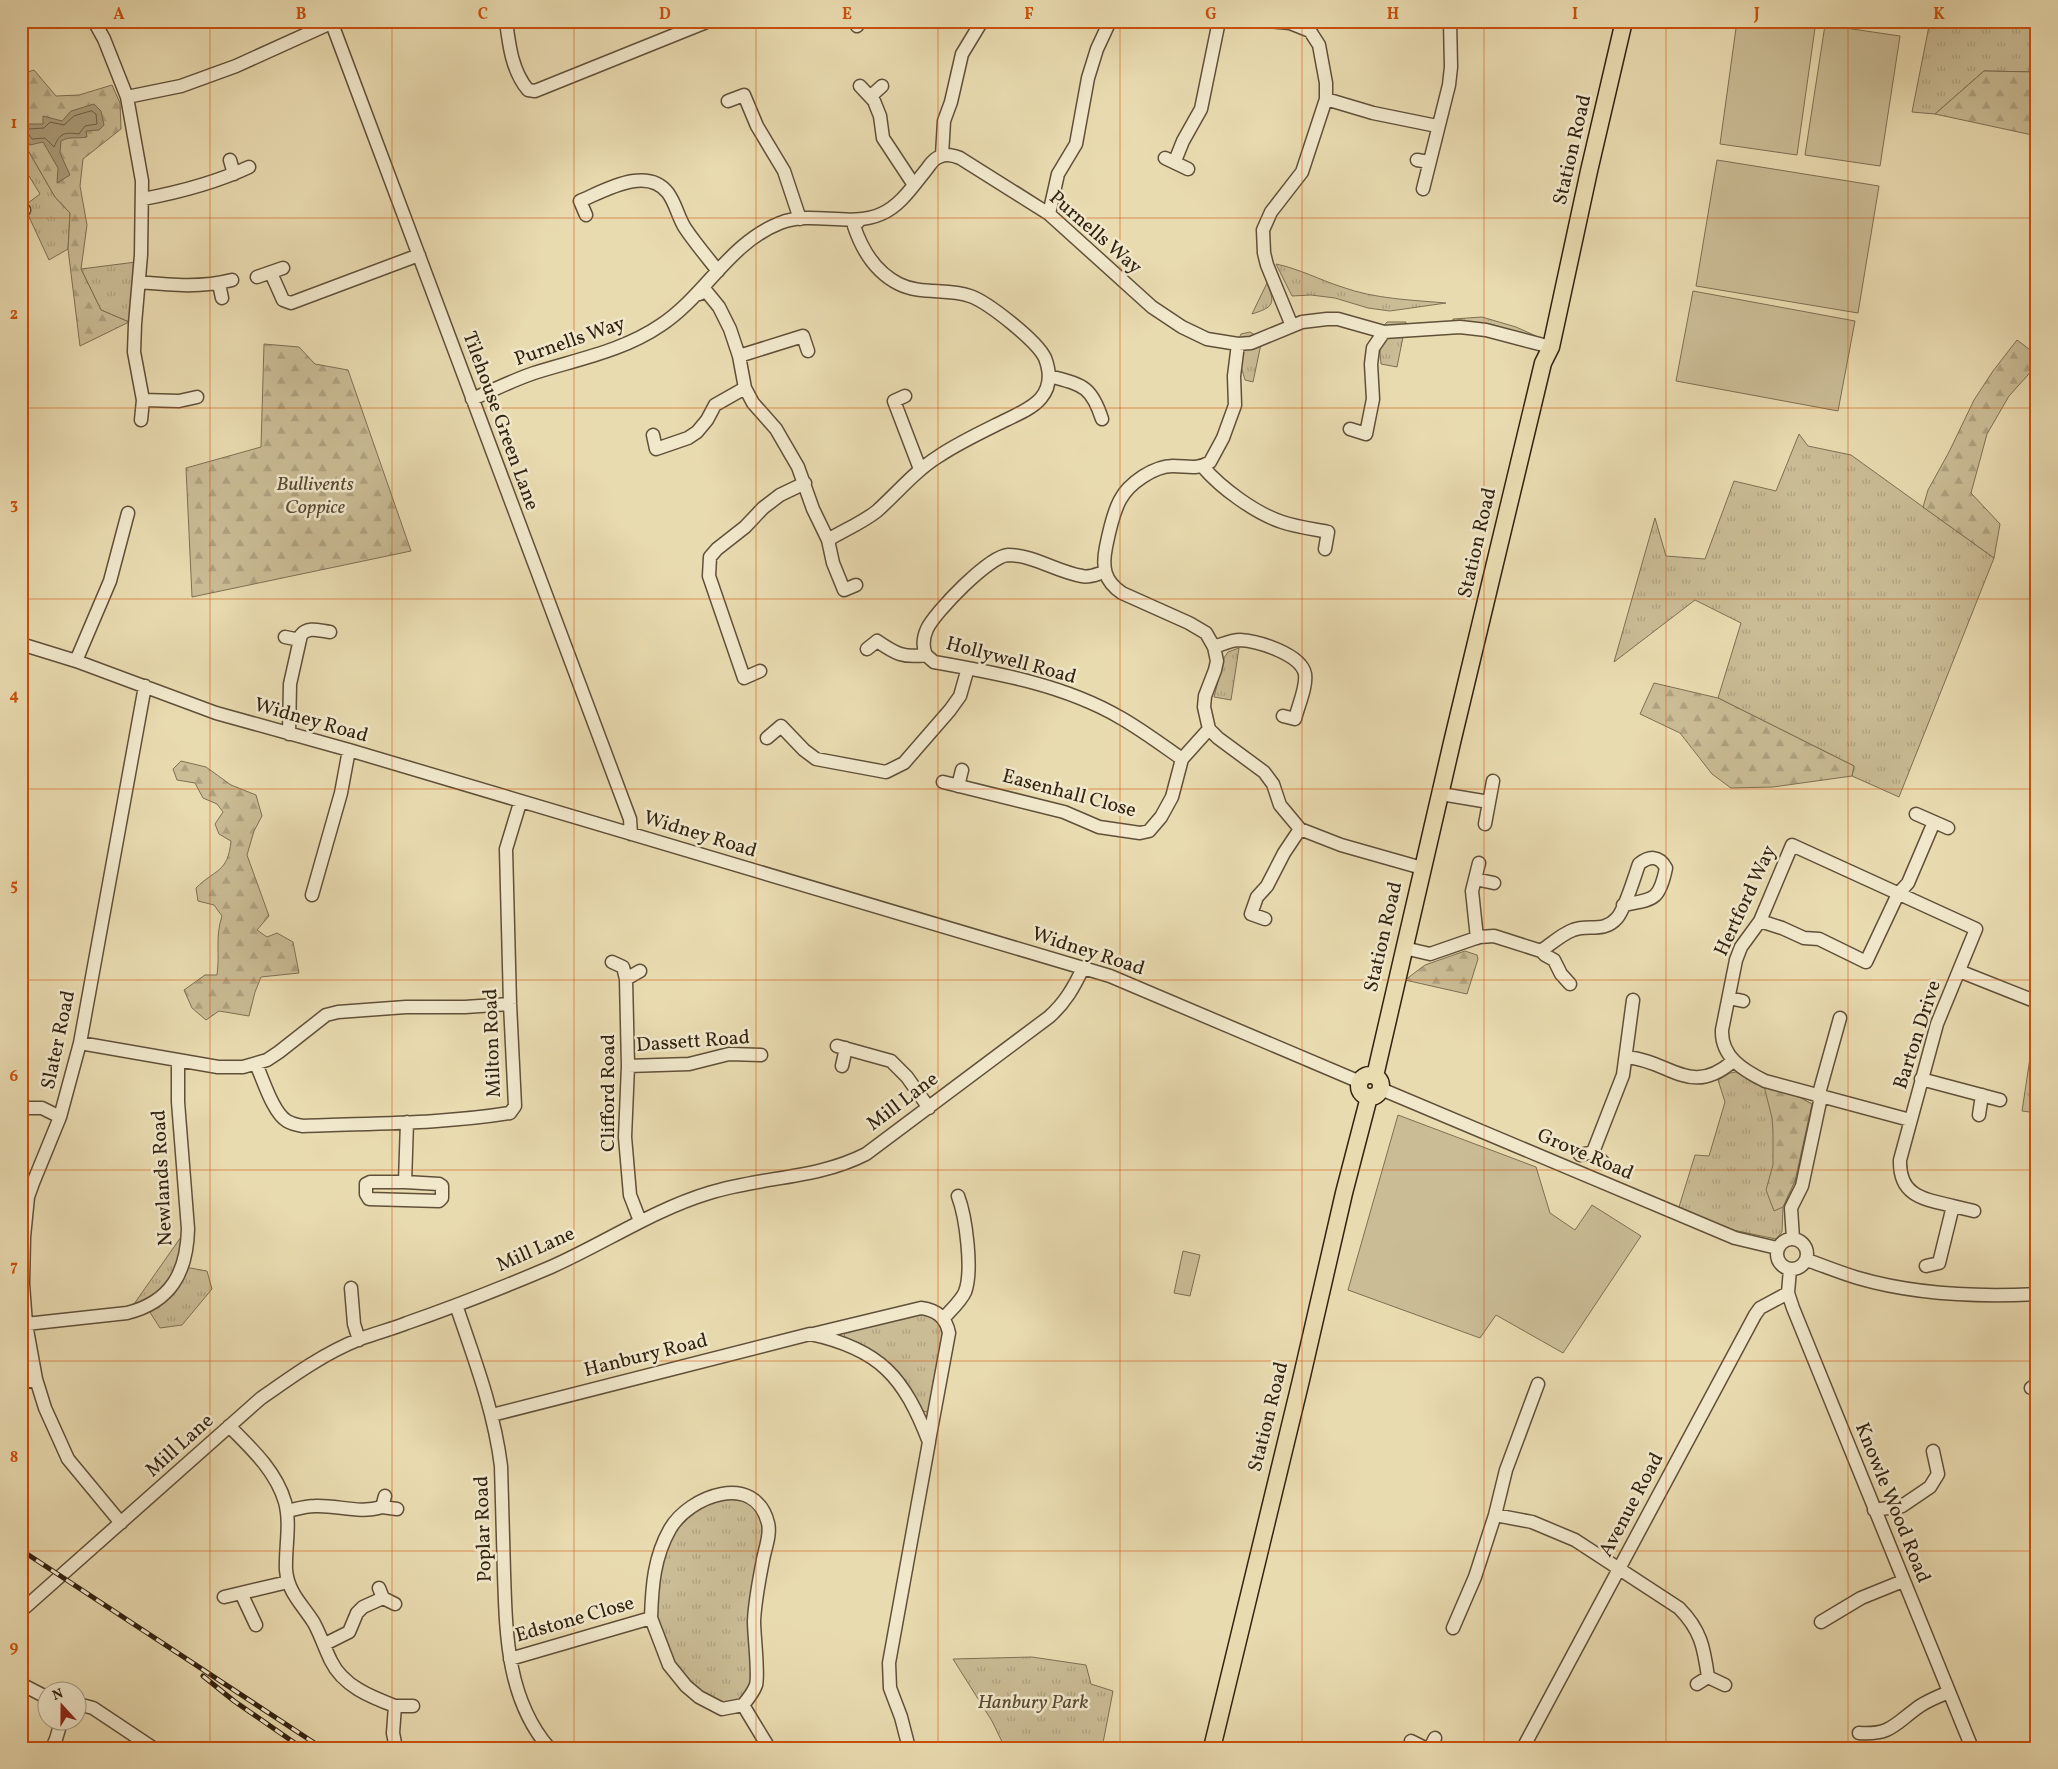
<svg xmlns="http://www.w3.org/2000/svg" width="2058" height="1769" font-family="Vollkorn,serif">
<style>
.grass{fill:url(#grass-tufts);stroke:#7e6f53}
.forest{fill:url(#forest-firs);stroke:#7e6f53}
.garden{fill:#cabc95;stroke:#7e6f53}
.water{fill:#ab9c7a;stroke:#7b6b50}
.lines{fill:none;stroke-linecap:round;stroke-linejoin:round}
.shore{stroke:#6e5f46;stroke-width:1}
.minor-casing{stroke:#605039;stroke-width:15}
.major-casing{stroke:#322211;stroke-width:19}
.minor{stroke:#f1e8cc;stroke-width:12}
.major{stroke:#e9dbb0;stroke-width:16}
.rail-casing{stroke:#322211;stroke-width:5}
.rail{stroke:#f1e8cc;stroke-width:3;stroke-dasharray:9;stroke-linecap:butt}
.grid{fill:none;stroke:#cd510d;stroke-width:1;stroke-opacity:0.55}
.labels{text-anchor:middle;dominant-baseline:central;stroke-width:5;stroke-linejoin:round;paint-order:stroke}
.street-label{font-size:20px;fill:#322211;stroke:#f1e8cc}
.park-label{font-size:20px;font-style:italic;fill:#584832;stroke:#f1e8cc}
.neatline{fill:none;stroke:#cd510d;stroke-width:2}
.grid-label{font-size:16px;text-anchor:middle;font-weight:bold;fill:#cd510d}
</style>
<defs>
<pattern id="grass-tufts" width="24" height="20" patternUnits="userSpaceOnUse" patternTransform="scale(1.25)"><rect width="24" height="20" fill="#cabc95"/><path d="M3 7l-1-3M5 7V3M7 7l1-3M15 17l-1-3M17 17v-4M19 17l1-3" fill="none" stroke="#aea17f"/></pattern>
<pattern id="forest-firs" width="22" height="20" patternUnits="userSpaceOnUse" patternTransform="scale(1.25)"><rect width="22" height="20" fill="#cabc95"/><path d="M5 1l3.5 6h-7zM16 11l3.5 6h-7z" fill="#aea17f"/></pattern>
</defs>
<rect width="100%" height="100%" fill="#e9dbb0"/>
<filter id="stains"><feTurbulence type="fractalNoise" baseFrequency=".004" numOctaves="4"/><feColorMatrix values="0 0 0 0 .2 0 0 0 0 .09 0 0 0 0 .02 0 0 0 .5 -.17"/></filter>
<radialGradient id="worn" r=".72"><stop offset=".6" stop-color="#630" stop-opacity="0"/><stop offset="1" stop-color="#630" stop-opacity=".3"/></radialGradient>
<path class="grass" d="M1930 21H2037V72L1984 71 1935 114 1912 112Z
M21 138 55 197 70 213 68 249 49 260 24 206 40 194 21 163Z
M136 262 129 322 101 310 81 269Z
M1276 264C1300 269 1320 280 1342 287 1375 299 1412 300 1446 303L1390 311 1368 308 1335 298 1311 295 1292 296Z
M1267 283C1276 305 1273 307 1252 314Z
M1482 317 1516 327 1536 336 1537 343 1452 330 1453 319Z
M1387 322H1406L1397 367 1381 364C1380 351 1377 332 1387 322Z
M1250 332 1258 337 1261 344 1253 382 1245 380C1241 365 1233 349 1241 334Z
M1799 434 1808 446 1851 455 1994 558 1899 797 1852 776 1854 766 1718 698 1741 623 1695 600 1614 662 1655 518 1666 556 1705 559 1734 481 1776 491Z
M1239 648 1231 700 1214 697 1224 658 1228 652Z
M2037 1038V1113L2022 1111 2030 1058Z
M1736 1072 1755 1084 1790 1092 1812 1104 1795 1181 1783 1207 1782 1232 1776 1239 1728 1229 1679 1207 1695 1155 1709 1156 1725 1102 1718 1080 1730 1073Z
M181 1237 179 1266 207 1271 212 1289 182 1325 160 1328 144 1303 135 1306 134 1304Z
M918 1311 935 1315 946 1332 931 1409 927 1412 923 1411 846 1339 844 1335 846 1330Z
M741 1498 753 1507 763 1522 753 1681C749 1686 746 1696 741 1700 731 1708 718 1701 709 1696 652 1662 641 1583 677 1530 684 1519 695 1507 707 1502 717 1498 731 1499 741 1498Z
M1032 1657 1086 1665 1091 1684 1113 1691 1102 1748H1005L992 1721 953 1659Z"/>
<path class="forest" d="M34 70 56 96 79 95 112 85 120 103 121 129 83 159 80 186 87 225 81 269 101 310 129 322 80 346 68 249 70 213 55 197 21 138V74Z
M1984 71 2037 72V136L1935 114Z
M2017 340 2037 355V365L2009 396 1987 434 1971 493 2000 524 1994 558 1923 507 1928 490 1949 452 1974 400 1993 371Z
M264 344 299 347 315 364 348 370 411 551 192 597 186 468 261 447Z
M1654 683 1718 698 1854 766 1852 776 1773 787 1731 788 1712 774 1680 733 1640 714Z
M181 761 206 767 231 785 256 795 262 816 254 831 247 855 269 916 257 930 267 937 277 933 293 942 299 973 261 977 255 992 249 1016 219 1011 206 1020 192 1008 184 990 205 975H217C220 953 215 937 222 916L214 905 198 901 196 888C215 869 228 873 231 841L219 834 215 824 223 812 217 804 203 798 195 783 177 780 173 769Z
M1465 951 1477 955 1478 959 1467 994 1405 980 1425 965Z
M1764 1086 1790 1092 1812 1104 1795 1181 1783 1207 1774 1211 1766 1190 1773 1165V1131L1772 1118Z"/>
<path class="garden" d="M1737 21H1816L1797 155 1720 144Z
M1825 25 1900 36 1880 166 1805 155Z
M1717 160 1879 186 1858 313 1696 286Z
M1693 291 1855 321 1838 411 1676 381Z
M1398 1115 1536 1167 1550 1213 1575 1230 1592 1205 1641 1236 1563 1353 1496 1315 1480 1338 1348 1290Z
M1183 1251 1200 1255 1190 1296 1174 1293Z"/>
<path class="water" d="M94 104 101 111 104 125 99 130 86 131 87 137C77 139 70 136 61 141L60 153 70 175 57 183 58 168 43 142 30 145 23 136 21 129 25 124H43V116L62 121 71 111Z"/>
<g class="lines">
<path class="shore" d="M92 111 96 114 97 124 85 126 79 134C64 132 60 133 54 147L45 138 32 139 27 132 29 129 44 128 50 122 64 125 74 116Z"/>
<g class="minor-casing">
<path id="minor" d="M94 21 104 39 127 97 142 181 141 255 135 324 134 352 143 400 141 420
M331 21 630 819 631 834
M506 21C509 45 512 71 528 90L535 91 709 21
M855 21 857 26
M1267 21 1290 23 1310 31 1319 45 1326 83V99L1302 172 1271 212 1263 230 1264 253 1267 265 1292 326
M860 86 874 101 880 116 883 138 914 185
M871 96 882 86
M127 97 181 86 236 66 331 23
M1326 99 1373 113 1437 126
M728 101 744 95 757 126 784 171 800 219
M942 155 944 121 951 102 962 54 982 21
M1165 158 1188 169
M230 160 234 174
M1417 160 1429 162
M1175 161 1183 141 1201 109 1219 21
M1423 189 1449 85 1451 67 1450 21
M143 199C180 192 215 183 249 167
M21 212 24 210
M1049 214 1058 174 1076 144 1088 78 1097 49 1110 21
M586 215 580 201C604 191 647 165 668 193 676 204 678 217 685 228 695 243 707 257 718 271
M271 273 283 300 291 303 419 255
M257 277 283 268
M139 282C171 285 201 288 232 280
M219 284 222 298
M699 294 706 291 719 307 730 329 739 356 745 388 753 403 776 429 798 467 813 509 828 540C844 530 862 523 877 511 898 492 915 471 939 456 960 442 984 431 1006 420 1018 414 1033 408 1041 398 1051 386 1050 371 1045 358 1037 341 988 302 970 296 947 288 921 295 899 284 875 272 862 250 854 226L860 220
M1238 344 1234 376 1235 405 1223 438 1210 462C1197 470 1188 466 1173 466 1154 466 1129 483 1120 500 1113 513 1109 532 1106 547 1102 567 1104 581 1122 593L1189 623 1206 633 1214 647 1217 661 1215 670 1205 696 1204 707 1209 729 1218 738 1264 772 1273 784 1280 805 1300 829 1341 845 1422 868
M739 356 803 336 808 351
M1049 376C1082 385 1091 385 1102 419
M905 396 894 401 920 469
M472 399C492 391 513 380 534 373 578 359 623 351 661 325 705 296 729 243 780 223 813 210 849 228 881 214 900 206 913 186 926 170 930 165 933 159 939 157 946 153 953 155 960 158L1049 214 1152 307 1182 327 1207 339 1238 344 1251 343 1302 322 1327 319H1338L1384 332 1460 327 1486 330 1551 347
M143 400 179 401 197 397
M1350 429 1366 434 1373 399 1371 364 1373 348 1384 332
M653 435 656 449 688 438 697 432 707 420 715 405 745 388
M1203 467C1221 488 1255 513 1282 522 1297 527 1313 529 1328 532L1325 549
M828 540 833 563 844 590 856 585
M285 637 300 640
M21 644 76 661 216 713 349 750 1110 976 1360 1082
M1214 647C1223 644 1231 640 1240 640 1258 641 1301 654 1305 674 1307 687 1298 706 1295 719L1283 716
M867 649 877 641C896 654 903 658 926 655L934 662C997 673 1065 685 1121 718 1142 730 1162 745 1182 759L1209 729
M926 655C922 646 923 638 927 629 935 612 989 556 1008 555 1034 555 1057 572 1082 576 1089 578 1097 574 1104 572
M76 661 110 581 128 513
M760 671 744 678 709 576 710 557 717 549 745 527 763 508 780 495 805 483
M289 734 290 684 301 635C308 626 320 631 330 632
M767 738 781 726 804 750 816 759 886 772 904 763 950 710 960 696 968 668
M943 782 1064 812 1099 827 1140 833 1149 831 1161 817 1172 797 1182 759
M958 786 962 770
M1441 794 1489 802
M1916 814 1948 828
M1485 824 1493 781
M1475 879 1494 883
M312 895 341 793 349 750
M1265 919 1251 914 1257 897 1267 886 1284 853 1300 829
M1760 921 1782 928 1804 938 1819 939 1866 962 1898 894 1908 883 1934 822
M1477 938 1472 891 1479 863
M1404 948 1430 954 1479 937 1494 936 1541 951
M1541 951C1551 944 1562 934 1573 930 1588 924 1604 933 1617 918 1625 909 1634 878 1639 864 1649 856 1659 855 1666 868 1659 902 1653 899 1623 905
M1541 951 1545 955 1554 960 1561 974 1570 984
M612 962 623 967 626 979
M640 971 626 979 628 1066 625 1137 630 1195 640 1221
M1959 971 2037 1002
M1729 998 1743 1001
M80 1043 218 1067H243L267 1060 279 1052 326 1015 338 1012 406 1007H465L510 1004
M837 1046 891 1061 907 1077 929 1108
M1627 1057C1670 1061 1691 1098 1733 1061
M256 1064C263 1079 273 1113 287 1121 292 1124 297 1125 303 1126 372 1123 442 1124 510 1113L515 1106 510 1004 506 849 520 803
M628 1066 689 1064 729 1054 761 1055
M842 1066 846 1048
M1921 1079 2000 1100
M1381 1089 1735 1238 1777 1248
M1818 1097 1840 1018
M21 1108H42L60 1117
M1979 1115 1982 1095
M1910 1120 1765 1081C1743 1070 1721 1057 1722 1030L1736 960 1741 947 1760 921 1792 845 1976 929 1937 1024 1900 1160C1899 1196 1923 1199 1953 1206L1939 1263 1926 1266
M1593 1152 1623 1075 1633 1000
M1580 1155 1593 1152 1603 1162
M405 1182H370L366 1184V1194L369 1199 439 1201 442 1198V1186L439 1184 405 1182 407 1122
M1953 1206 1974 1211
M1777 1254a15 15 0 1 1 30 0a15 15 0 1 1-30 0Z
M1793 1239 1791 1208 1802 1186 1821 1097
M1807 1260C1824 1266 1841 1273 1858 1278 1913 1294 1980 1297 2037 1294
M1790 1269 1788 1293 1793 1308 1972 1748
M351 1288 354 1324 359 1340
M456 1305C474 1358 494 1410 501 1466 502 1502 503 1538 504 1573 506 1635 507 1699 549 1748
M943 1319C950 1311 961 1301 965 1292 973 1271 966 1217 958 1196
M26 1324 127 1313C171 1302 187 1272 188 1229L178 1102V1060
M813 1334 921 1308C936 1310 946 1317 949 1333L929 1441
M21 1383 36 1379
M2031 1388 2037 1384
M492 1415 810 1334C880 1349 904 1377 929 1442L889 1663 890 1688 901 1717 909 1748
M229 1426C251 1448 276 1471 285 1502 291 1524 285 1548 286 1570 288 1593 303 1605 314 1623 321 1636 325 1649 331 1661 343 1686 371 1697 395 1706L393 1733 396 1748
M382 1507 397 1509
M1874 1510 1902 1506 1930 1487 1938 1474 1933 1451
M287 1511C296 1509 306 1506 315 1506 338 1505 359 1514 382 1507L385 1496
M1495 1515 1506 1470 1538 1384
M121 1523 68 1459 45 1408 36 1379 26 1324 23 1284 24 1237 28 1197 33 1183 60 1117 80 1043 145 686
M379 1588 383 1598 395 1604
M241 1593 256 1625
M224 1597 288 1582
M21 1611 260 1399C291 1377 324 1353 360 1339 376 1333 392 1329 407 1323 456 1306 504 1287 551 1267 605 1243 653 1210 709 1193 762 1176 815 1180 866 1154L1049 1017C1065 1003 1074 987 1083 968
M1821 1622 1861 1598 1903 1581
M1453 1628 1475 1577 1495 1515 1532 1522 1575 1540 1679 1608C1701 1630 1704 1648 1708 1677L1725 1685
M325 1644 349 1632 357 1613 363 1607 383 1598
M510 1659 651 1618C652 1586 654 1557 670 1529 689 1496 755 1471 768 1523 771 1535 765 1548 763 1560 759 1580 755 1601 754 1621 754 1636 759 1674 756 1685 753 1693 748 1699 743 1705L722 1709 699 1697 686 1686 669 1665 651 1618
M21 1684 48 1698
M1697 1684 1708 1677
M78 1704 93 1708 153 1748
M743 1705 769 1748
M395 1706H413
M1859 1733C1890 1735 1894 1725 1917 1708 1926 1701 1938 1697 1948 1692
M1411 1741 1425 1748
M52 1748 56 1739 61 1722
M1430 1748 1435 1738
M1523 1748 1755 1315 1760 1308 1788 1293"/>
</g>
<g class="major-casing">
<path id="major" d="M1359 1086a11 11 0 1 1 22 0a11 11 0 1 1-22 0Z
M1375 1076C1429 838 1485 600 1543 363L1551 347 1589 171 1624 21
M1212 1748 1301 1380 1344 1193 1369 1097"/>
</g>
<use href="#minor" class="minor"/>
<use href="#major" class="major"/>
<g class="rail-casing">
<path id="rail" d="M21 1550 322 1748
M203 1676 234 1701 302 1748"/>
</g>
<use href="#rail" class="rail"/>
</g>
<path class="grid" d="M210 21V1748M392 21V1748M574 21V1748M756 21V1748M938 21V1748M1120 21V1748M1302 21V1748M1484 21V1748M1666 21V1748M1848 21V1748M21 218H2037M21 408H2037M21 599H2037M21 789H2037M21 980H2037M21 1170H2037M21 1361H2037M21 1551H2037"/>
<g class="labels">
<g class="street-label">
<text transform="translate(1573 150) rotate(-77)">Station Road</text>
<text transform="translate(1095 233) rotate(41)">Purnells Way</text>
<text transform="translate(570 342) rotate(-19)">Purnells Way</text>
<text transform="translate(500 421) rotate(70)">Tilehouse Green Lane</text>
<text transform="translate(1478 543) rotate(-77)">Station Road</text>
<text transform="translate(1011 661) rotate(15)">Hollywell Road</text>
<text transform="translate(311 721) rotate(16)">Widney Road</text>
<text transform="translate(1069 794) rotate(15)">Easenhall Close</text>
<text transform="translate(700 835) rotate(17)">Widney Road</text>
<text transform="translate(1746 901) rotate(-65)">Hertford Way</text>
<text transform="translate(1384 937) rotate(-77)">Station Road</text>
<text transform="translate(1088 952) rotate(18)">Widney Road</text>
<text transform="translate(1918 1035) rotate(-72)">Barton Drive</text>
<text transform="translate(59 1040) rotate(-78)">Slater Road</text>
<text transform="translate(693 1042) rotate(-4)">Dassett Road</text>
<text transform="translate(493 1043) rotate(-92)">Milton Road</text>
<text transform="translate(609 1093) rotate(-90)">Clifford Road</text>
<text transform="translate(903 1102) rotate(-37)">Mill Lane</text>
<text transform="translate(1585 1155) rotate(23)">Grove Road</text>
<text transform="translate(163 1178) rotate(-93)">Newlands Road</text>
<text transform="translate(536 1250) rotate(-24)">Mill Lane</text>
<text transform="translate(646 1356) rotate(-14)">Hanbury Road</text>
<text transform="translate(1269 1417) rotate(-76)">Station Road</text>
<text transform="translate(180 1446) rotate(-42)">Mill Lane</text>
<text transform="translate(1892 1503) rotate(68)">Knowle Wood Road</text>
<text transform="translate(1632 1505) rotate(-62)">Avenue Road</text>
<text transform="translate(484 1529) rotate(-92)">Poplar Road</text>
<text transform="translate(575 1620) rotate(-16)">Edstone Close</text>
</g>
<g class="park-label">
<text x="315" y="485">Bullivents<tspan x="315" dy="23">Coppice</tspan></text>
<text x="1033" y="1703">Hanbury Park</text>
</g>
</g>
<rect width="2058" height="1769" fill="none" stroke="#e9dbb0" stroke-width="55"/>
<g transform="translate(62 1706) rotate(339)"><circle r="24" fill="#f1e8cc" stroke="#a59981"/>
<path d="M0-4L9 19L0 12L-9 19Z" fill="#8f2418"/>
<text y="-8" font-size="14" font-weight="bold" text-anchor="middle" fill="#322211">N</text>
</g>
<rect x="28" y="28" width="2002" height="1714" class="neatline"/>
<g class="grid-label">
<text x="119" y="19">A</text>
<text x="301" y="19">B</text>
<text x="483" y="19">C</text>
<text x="665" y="19">D</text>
<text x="847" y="19">E</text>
<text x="1029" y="19">F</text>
<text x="1211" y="19">G</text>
<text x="1393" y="19">H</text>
<text x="1575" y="19">I</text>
<text x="1757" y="19">J</text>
<text x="1939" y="19">K</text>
<text x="14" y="128">1</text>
<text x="14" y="319">2</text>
<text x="14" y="509">3</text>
<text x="14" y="700">4</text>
<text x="14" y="890">5</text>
<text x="14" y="1081">6</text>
<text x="14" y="1271">7</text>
<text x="14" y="1462">8</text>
<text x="14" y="1652">9</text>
</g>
<rect width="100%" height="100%" filter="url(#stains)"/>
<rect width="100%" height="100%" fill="url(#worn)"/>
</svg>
